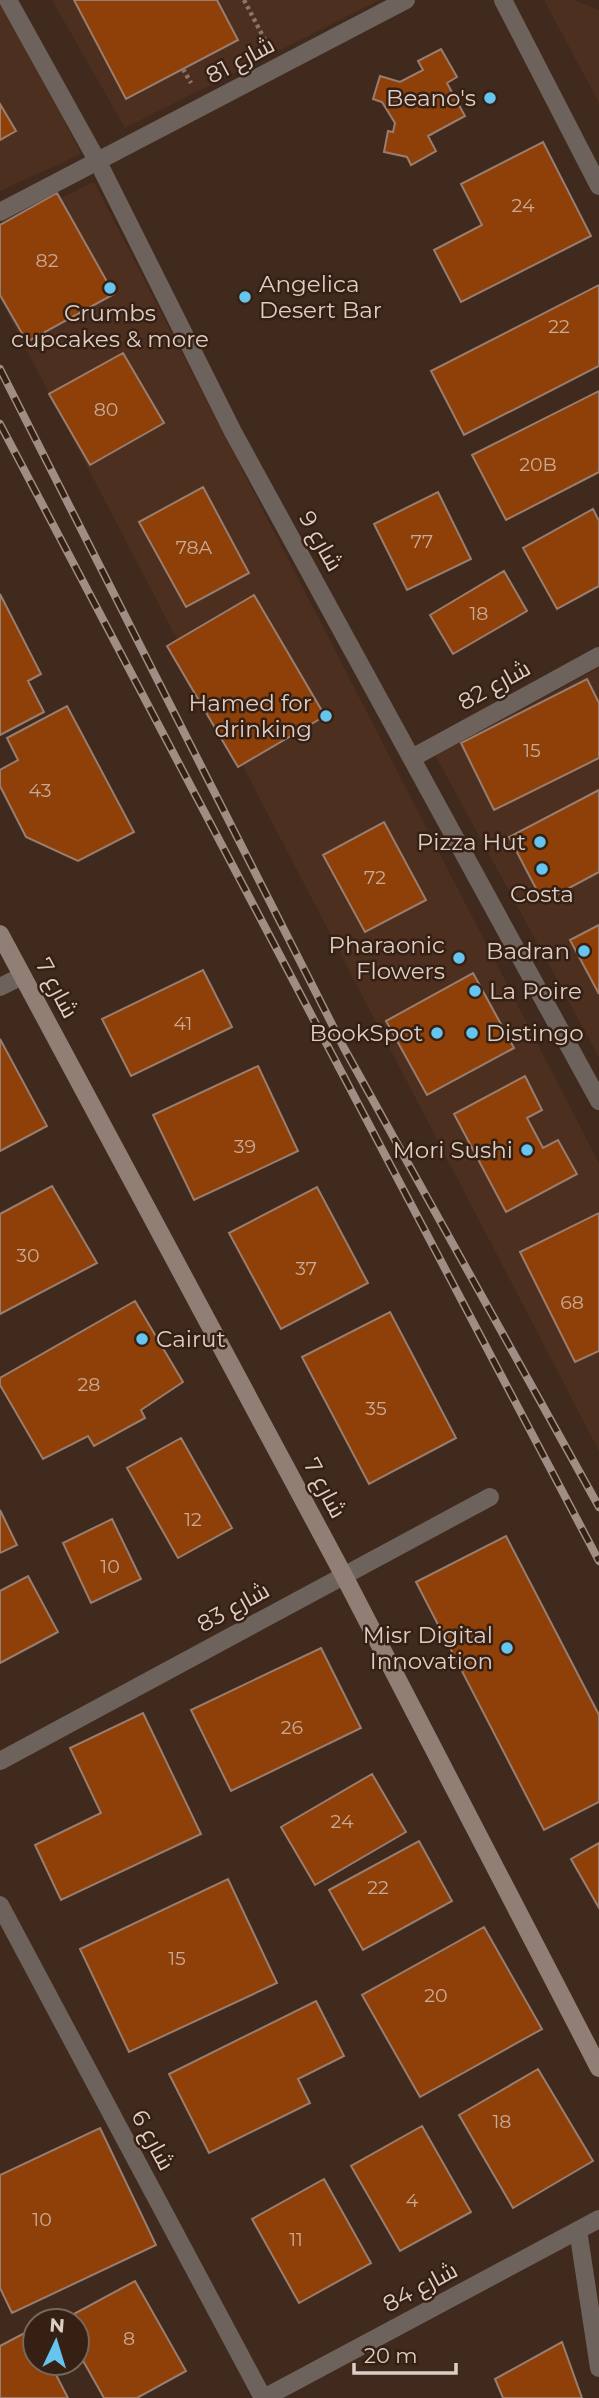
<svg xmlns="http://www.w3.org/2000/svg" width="599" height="2398" font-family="Montserrat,Cairo,sans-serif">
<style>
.built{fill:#4c2f1f}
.building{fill:#8e4008;stroke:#997e70;stroke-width:2}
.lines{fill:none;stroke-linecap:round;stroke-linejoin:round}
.path{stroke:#89756b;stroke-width:4.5;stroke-dasharray:3.5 3.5;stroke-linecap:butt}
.street{stroke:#6e625c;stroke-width:18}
.secondary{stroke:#917e75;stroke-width:18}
.rail-casing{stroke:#a08e84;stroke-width:8}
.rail{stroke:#362014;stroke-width:5;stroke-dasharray:16;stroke-linecap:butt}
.poi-dot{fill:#65c5ee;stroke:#362014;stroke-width:2.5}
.labels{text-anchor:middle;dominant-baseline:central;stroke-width:5;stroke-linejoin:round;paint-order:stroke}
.number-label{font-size:19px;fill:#c9aa96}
.street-label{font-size:23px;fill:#ddcec6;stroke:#362014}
.poi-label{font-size:23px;fill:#ddcec6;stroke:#362014;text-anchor:end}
</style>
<rect width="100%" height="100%" fill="#40291d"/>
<path class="built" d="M0 0H4L81 154 0 191Z
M52 0H380L125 128Z
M544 0H574L599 10V103Z
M94 182 599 1163V1451L0 299V228Z
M599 668V1057L435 755Z"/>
<path class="building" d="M74 0H217L238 40 126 99Z
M441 49 457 77 447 83 465 116 428 136 436 151 411 165 407 157 384 152 388 131 393 132 395 123 382 102 373 99 380 76 400 82 423 70 418 61Z
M0 104 16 131 0 140Z
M543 142 591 236 461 302 434 250 482 225 461 184Z
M57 193 114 294 27 342 0 295V225Z
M599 285V366L464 435 431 371Z
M123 353 164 423 90 465 49 394Z
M599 391V472L506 520 472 455Z
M203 487 249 573 186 607 139 522Z
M438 492 471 559 407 590 374 524Z
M593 509 599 521V586L557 609 523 548Z
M504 571 527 611 453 654 430 615Z
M0 594 41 674 28 681 44 712 0 735Z
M254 595 325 716 238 767 167 646Z
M587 679 599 703V758L494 810 461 743Z
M67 706 134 832 78 861 26 837 0 786V770L18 760 7 738Z
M599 790V872L543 902 509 837Z
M384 822 426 900 365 932 323 855Z
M599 925V994L570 940Z
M203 970 232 1027 131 1076 102 1019Z
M473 973 514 1048 427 1095 386 1021Z
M0 1039 47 1126 0 1151Z
M258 1066 298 1151 194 1200 153 1115Z
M525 1076 542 1110 527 1118 543 1148 558 1140 577 1174 506 1212 454 1114Z
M52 1186 97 1263 0 1314V1214Z
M317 1187 368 1283 281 1329 229 1233Z
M599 1213V1351L575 1362 520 1252Z
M135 1301 183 1382 141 1410 145 1418 94 1446 88 1436 43 1459 0 1385V1378Z
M390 1312 456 1438 369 1484 302 1357Z
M181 1438 232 1528 178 1558 127 1468Z
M0 1510 17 1545 0 1553Z
M112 1519 141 1579 91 1603 63 1543Z
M506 1536 599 1715V1802L544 1830 416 1582Z
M28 1576 58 1632 0 1663V1591Z
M321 1648 361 1728 231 1791 191 1710Z
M143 1713 201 1834 61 1900 35 1845 101 1813 70 1748Z
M372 1774 406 1832 315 1885 281 1827Z
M419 1841 452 1901 363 1950 329 1890Z
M599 1843V1908L571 1859Z
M228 1879 277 1983 129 2052 80 1949Z
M484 1927 542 2029 420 2097 362 1995Z
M316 2001 344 2056 298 2079 310 2103 209 2153 169 2074Z
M538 2069 593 2161 513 2208 459 2115Z
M422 2126 471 2212 400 2251 351 2166Z
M100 2128 156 2245 12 2313 0 2288V2175Z
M324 2179 371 2263 299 2303 252 2219Z
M135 2281 186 2371 137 2398H104L77 2350V2321H61Z
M32 2329 35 2335V2363H50L68 2398H0V2346Z
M562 2342 582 2398H503L495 2379Z"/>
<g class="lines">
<path class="path" d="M244 0 268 46
M183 69 191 83"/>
<path class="street" d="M8 0 98 162 233 432 599 1101
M503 0 599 186
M0 212 406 0
M412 758 599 656
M0 987 22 976
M0 1761 490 1497
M0 1905 263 2398
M578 2230 599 2368
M264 2398 599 2219"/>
<path class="secondary" d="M0 934 343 1574 599 2068"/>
<g class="rail-casing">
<path id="rail" d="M0 369 344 1048 599 1507
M0 424 599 1561"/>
</g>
<use href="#rail" class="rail"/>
</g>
<g class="poi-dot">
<circle cx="490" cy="98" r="7"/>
<circle cx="110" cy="288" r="7"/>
<circle cx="245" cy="297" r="7"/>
<circle cx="326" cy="716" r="7"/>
<circle cx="540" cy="842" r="7"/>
<circle cx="542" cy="869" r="7"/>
<circle cx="584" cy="951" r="7"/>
<circle cx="459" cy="958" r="7"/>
<circle cx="475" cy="991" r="7"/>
<circle cx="437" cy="1033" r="7"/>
<circle cx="472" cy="1033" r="7"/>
<circle cx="527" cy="1150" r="7"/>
<circle cx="142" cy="1339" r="7"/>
<circle cx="507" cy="1648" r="7"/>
</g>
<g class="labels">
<g class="number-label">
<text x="523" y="205">24</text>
<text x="47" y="260">82</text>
<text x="559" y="326">22</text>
<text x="106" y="409">80</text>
<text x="538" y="464">20B</text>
<text x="422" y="541">77</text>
<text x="194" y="547">78A</text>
<text x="479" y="613">18</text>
<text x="532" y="750">15</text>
<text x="40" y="790">43</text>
<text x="375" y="877">72</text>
<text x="183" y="1023">41</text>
<text x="245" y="1146">39</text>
<text x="28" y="1255">30</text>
<text x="306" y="1268">37</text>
<text x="572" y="1302">68</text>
<text x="89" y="1384">28</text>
<text x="376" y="1408">35</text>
<text x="193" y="1519">12</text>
<text x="110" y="1566">10</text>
<text x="292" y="1727">26</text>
<text x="342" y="1821">24</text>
<text x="378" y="1887">22</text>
<text x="177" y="1958">15</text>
<text x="436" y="1995">20</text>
<text x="502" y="2121">18</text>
<text x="412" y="2200">4</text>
<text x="42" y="2219">10</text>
<text x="296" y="2239">11</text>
<text x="129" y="2338">8</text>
</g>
<g class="street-label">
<text transform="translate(240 60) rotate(-28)">شارع 81</text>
<text transform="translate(321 541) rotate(61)">شارع 9</text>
<text transform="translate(494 685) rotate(-29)">شارع 82</text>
<text transform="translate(57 988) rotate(62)">شارع 7</text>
<text transform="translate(325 1488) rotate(62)">شارع 7</text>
<text transform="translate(233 1607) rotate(-29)">شارع 83</text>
<text transform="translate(153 2140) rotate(62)">شارع 6</text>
<text transform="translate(420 2287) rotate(-28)">شارع 84</text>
</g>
<g class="poi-label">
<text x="476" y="98">Beano's</text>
<text x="259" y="284" text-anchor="start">Angelica<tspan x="259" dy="26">Desert Bar</tspan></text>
<text x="110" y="313" text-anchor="middle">Crumbs<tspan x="110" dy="26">cupcakes &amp; more</tspan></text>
<text x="312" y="703">Hamed for<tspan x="312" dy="26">drinking</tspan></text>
<text x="526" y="842">Pizza Hut</text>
<text x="542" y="894" text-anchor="middle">Costa</text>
<text x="445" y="945">Pharaonic<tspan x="445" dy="26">Flowers</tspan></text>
<text x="570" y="951">Badran</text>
<text x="489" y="991" text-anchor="start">La Poire</text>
<text x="423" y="1033">BookSpot</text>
<text x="486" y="1033" text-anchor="start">Distingo</text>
<text x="513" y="1150">Mori Sushi</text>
<text x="156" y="1339" text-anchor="start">Cairut</text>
<text x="493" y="1635">Misr Digital<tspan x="493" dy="26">Innovation</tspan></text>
</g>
</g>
<g transform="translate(56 2342) rotate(4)"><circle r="33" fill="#362014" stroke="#79665b" stroke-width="2"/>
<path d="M0-5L12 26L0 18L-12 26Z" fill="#65c5ee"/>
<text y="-10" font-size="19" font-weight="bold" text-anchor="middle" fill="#ddcec6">N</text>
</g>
<path d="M354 2363v10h102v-10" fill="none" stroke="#ddcec6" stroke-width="3.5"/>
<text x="364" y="2363" font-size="21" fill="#ddcec6" stroke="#362014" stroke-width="5" paint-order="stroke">20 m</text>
</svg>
